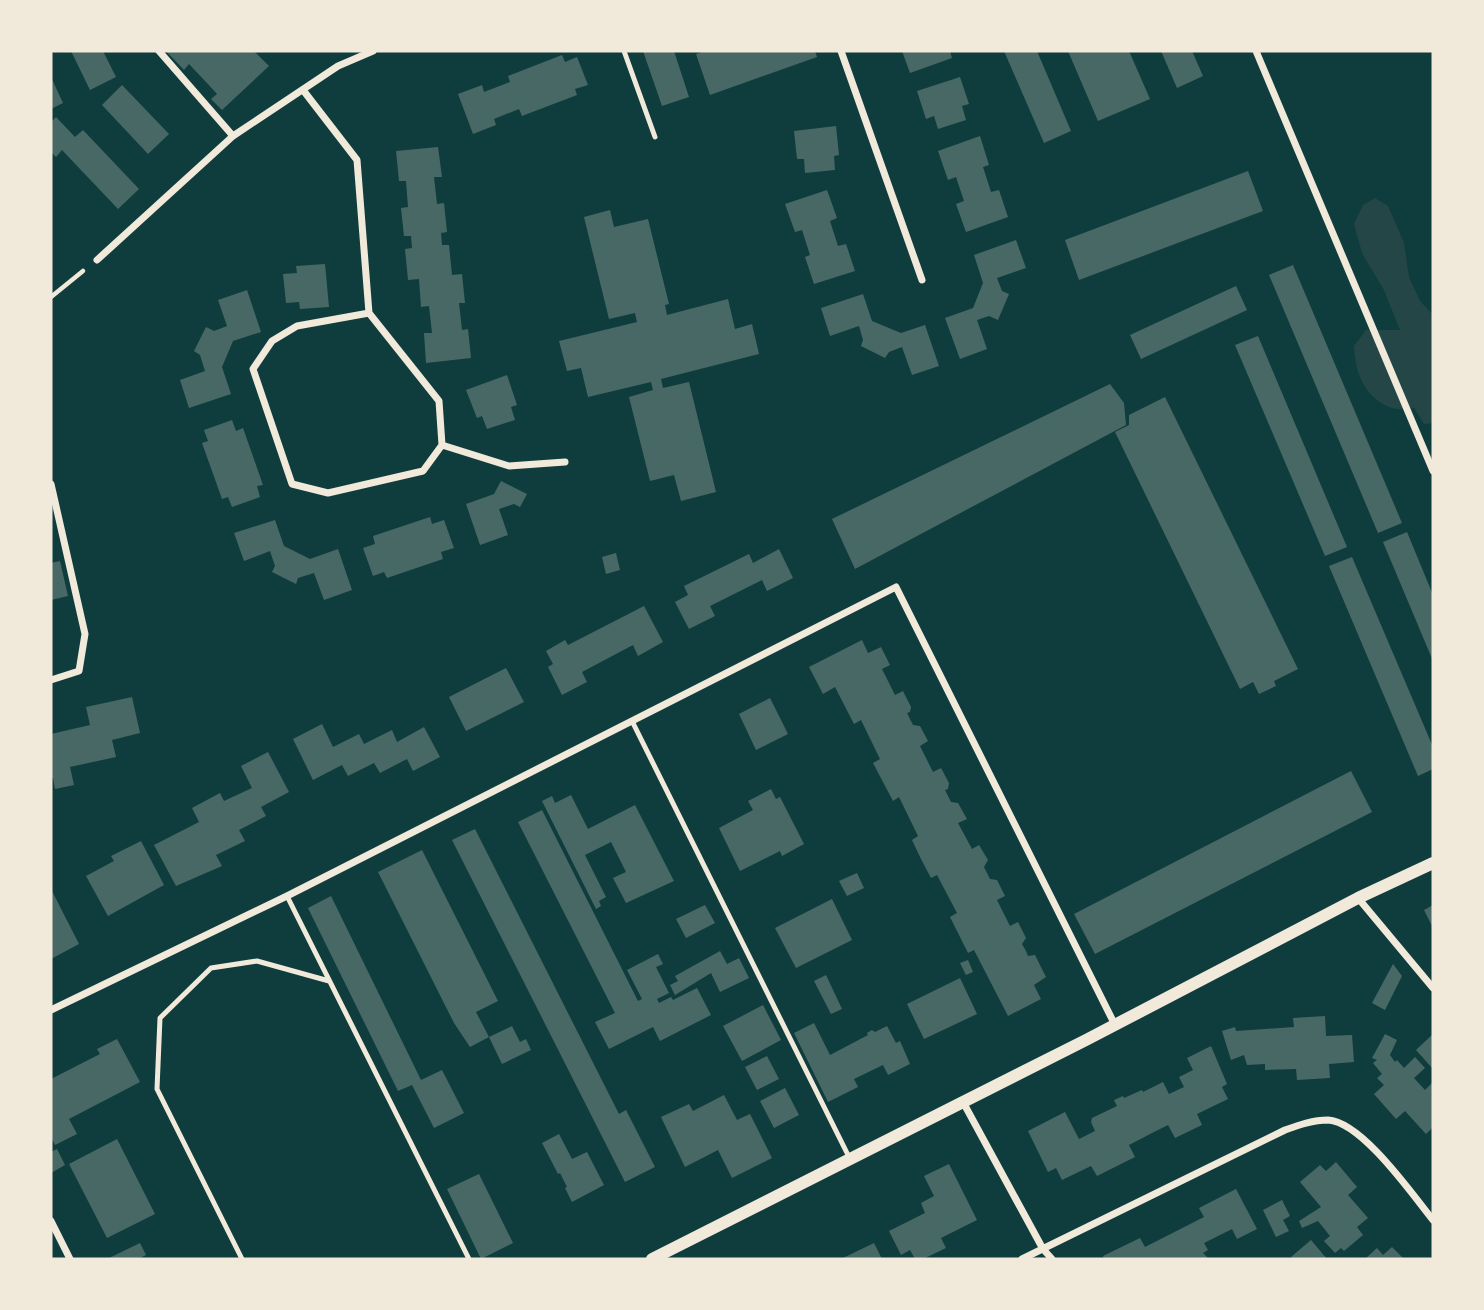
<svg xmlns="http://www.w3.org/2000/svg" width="1484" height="1310" font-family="Mulish,sans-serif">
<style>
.green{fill:#244646}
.building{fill:#486865}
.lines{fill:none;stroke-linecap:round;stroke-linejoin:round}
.path{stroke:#f1e9da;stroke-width:4.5}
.service{stroke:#f1e9da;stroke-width:5}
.minor{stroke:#f1e9da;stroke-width:7}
.tertiary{stroke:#f1e9da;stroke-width:12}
</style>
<rect width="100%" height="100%" fill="#0f3d3e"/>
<path class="green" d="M1375 198 1388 206 1404 243 1409 277 1420 301 1433 315V423L1424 424 1414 408C1407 408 1398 410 1392 408 1364 398 1355 372 1354 346L1366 330H1400L1384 290 1362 253 1354 224 1363 205Z"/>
<path class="building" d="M71 51H103L116 77 90 90Z
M166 51H254L269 66 222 110 211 99 217 94 206 82 189 64 184 70Z
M643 51H674L689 97 662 106Z
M705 51H815L817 57 710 95 696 54Z
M902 51H950L952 58 910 73Z
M1004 51H1037L1071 131 1044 143Z
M1068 51H1129L1150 99 1098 121Z
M1161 51H1192L1203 76 1177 88Z
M562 55 565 62 577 57 588 85 575 89 577 95 522 116 519 109 494 119 496 125 473 134 458 94 482 85 484 92 510 82 508 76Z
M51 77 63 103 51 109Z
M960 77 969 104 962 106 966 120 938 129 934 116 926 119 917 91Z
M122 85 169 134 148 154 102 105Z
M56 117 75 137 83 130 139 189 118 209 62 150 56 157 51 152V122Z
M836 126 839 155 834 156 835 170 805 173 804 159H797L794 131Z
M980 136 989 165 983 167 991 192 999 190 1008 217 966 232 956 204 964 201 956 177 948 180 938 151Z
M438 147 442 177H434L437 204 444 203 447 232 441 233 442 245H449L452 275 462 274 465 303H459L462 330 468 329 471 358 426 363 424 333H432L429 306 421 307 419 279 408 280 405 249 412 248 411 236H404L401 208 408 207 406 181H399L396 151Z
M1248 171 1263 211 1079 280 1065 240Z
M827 190 837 218 830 221 838 246 846 244 855 271 814 284 805 257 810 255 802 230 795 232 785 204Z
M610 210 614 227 648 219 669 304 665 305 667 315 728 299 735 329 752 324 759 354 661 379 663 388 689 382 716 492 681 501 674 475 650 481 629 397 653 390 651 382 588 397 581 368 567 371 559 341 637 322 635 313 609 319 584 217Z
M1016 240 1026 268 997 278 1002 291 1009 294 998 320 989 316 977 320 987 349 960 359 945 318 973 308 983 283 974 255Z
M325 264 329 307 300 309 299 302 286 303 283 274 297 273 296 266Z
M1293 265 1402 523 1378 533 1269 275Z
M1236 286 1247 310 1141 359 1130 335Z
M247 290 261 332 233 341 222 367 231 394 189 408 180 380 205 371 200 355 194 351 206 327 214 331 227 326 218 300Z
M863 294 872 321 901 333 925 325 939 366 912 375 902 347 889 352 885 358 861 346 863 340 859 326 830 336 821 308Z
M1258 336 1347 547 1325 556 1235 345Z
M507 375 517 405 511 407 515 420 487 429 482 416 477 418 466 390Z
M1110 384 1124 403 1126 425 855 569 832 519Z
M1165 397 1298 669 1274 681 1276 686 1259 694 1253 682 1240 689 1115 432 1129 425V415Z
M232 420 236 431 243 428 263 485 257 486 260 497 232 507 228 497 222 499 202 443 208 441 204 430Z
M501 481 527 494 520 507 514 504 499 509 508 535 480 545 466 504 494 494Z
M430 517 432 524 444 520 454 548 441 552 443 559 387 578 384 572 373 576 363 548 375 544 373 536Z
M275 520 284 546 310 559 338 549 352 590 324 600 314 573 298 578 296 584 272 572 275 566 270 551 244 561 234 533Z
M1407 532 1433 595V661L1383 542Z
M779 549 793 578 767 591 762 580 710 606 715 616 689 629 675 602 688 595 684 586 749 554 753 563Z
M616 553 620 570 606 574 602 557Z
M1352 557 1433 747V769L1418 776 1329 566Z
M60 561 68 596 51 600V563Z
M644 606 663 642 638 656 633 645 582 672 587 682 562 695 548 667 553 664 546 651 565 640 568 645Z
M862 640 868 653 881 647 890 665 882 669 895 695 903 691 911 707 910 712 907 713 913 725 920 726 928 741 920 746 933 772 941 768 949 783 948 789 945 790 951 802 958 803 967 819 958 823 972 849 979 845 988 860 984 867 990 879 997 880 1005 896 997 900 1010 926 1018 922 1026 938 1022 944 1026 951 1028 956 1035 955 1046 977 1034 985 1041 999 1008 1016 974 950 968 953 950 917 957 913 937 875 931 878 921 859 912 840 918 836 899 797 893 801 873 763 880 759 861 720 854 724 835 687 823 694 809 667Z
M506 668 524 702 466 731 449 697Z
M132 697 140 733 112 740 116 757 70 767 74 785 55 789 53 778H51V734L90 725 86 707Z
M770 698 788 734 756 750 739 714Z
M322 724 333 747 359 734 364 744 392 730 397 742 424 727 440 757 413 771 407 759 380 773 374 763 348 776 342 765 313 780 293 739Z
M268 752 289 792 261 807 266 816 239 830 245 841 216 855 222 866 176 886 154 845 199 822 192 808 220 793 224 801 252 788 241 766Z
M1351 771 1372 812 1095 954 1074 914Z
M771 789 776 799 780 797 804 844 782 856 780 851 740 871 719 828 753 810 748 801Z
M571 795 588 829 635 805 674 881 626 903 613 878 626 872 611 842 585 855 606 897 599 901 601 906 596 909 542 801 552 796 555 803Z
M542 810 638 1001 642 999 627 970 658 954 663 964 656 967 669 993 657 999 659 1003 671 997 673 1000 697 988 711 1015 660 1041 653 1027 609 1049 595 1022 615 1013 518 822Z
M475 829 619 1114 626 1110 655 1167 625 1182 452 840Z
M141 841 164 885 108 916 86 876 114 861 111 856Z
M422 850 498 1001 476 1012 489 1037 470 1047 454 1023 378 872Z
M857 873 864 888 847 896 839 881Z
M51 889 79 944 51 959Z
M331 896 421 1080 442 1070 464 1113 434 1128 412 1085 398 1091 308 908Z
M832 899 852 940 796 968 775 928Z
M705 905 715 923 686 938 676 919Z
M1433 905V928L1424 910Z
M720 951 727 964 739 958 749 978 720 992 711 973 675 995 670 985 678 981 675 976Z
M968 960 973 972 966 975 960 963Z
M1393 964 1402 976 1385 1010 1372 1003Z
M826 975 842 1009 831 1014 814 981Z
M960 978 977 1014 924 1039 907 1004Z
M763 1005 781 1040 742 1061 723 1026Z
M1325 1016 1326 1036 1352 1035 1354 1062 1329 1064 1330 1078 1297 1080 1296 1069 1265 1070V1064L1247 1065 1244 1055 1231 1060 1222 1031 1235 1027 1236 1031 1294 1027 1293 1018Z
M814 1023 830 1055 868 1035 867 1033 872 1030 875 1032 887 1026 896 1043 900 1041 910 1064 888 1075 883 1065 854 1079 858 1087 828 1102 794 1033Z
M512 1026 520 1042 526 1039 531 1050 502 1064 489 1037Z
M1385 1034 1397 1040 1390 1055 1395 1062 1397 1060 1404 1068 1415 1057 1425 1068 1414 1078 1425 1090 1433 1082V1127L1426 1134 1405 1111 1396 1119 1374 1094 1384 1085 1377 1078 1382 1074 1373 1063 1377 1060 1372 1058Z
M1433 1034V1069L1416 1050Z
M117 1039 140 1082 69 1119 77 1134 55 1145 51 1137V1079L100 1054 97 1049Z
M1211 1046 1227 1084 1222 1087 1228 1099 1197 1114 1202 1125 1175 1138 1168 1125 1154 1132 1129 1145 1135 1157 1097 1176 1091 1166 1062 1180 1056 1168 1048 1172 1028 1131 1065 1112 1079 1139 1095 1131 1091 1122 1092 1118 1117 1106 1114 1100 1123 1096 1124 1098 1142 1090 1143 1092 1163 1082 1169 1094 1184 1087 1179 1077 1193 1070 1187 1058Z
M767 1056 779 1079 757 1090 745 1067Z
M785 1088 799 1115 774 1128 760 1101Z
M724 1095 737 1120 750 1114 772 1158 732 1178 718 1150 685 1167 661 1117 689 1104 693 1111Z
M559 1134 572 1159 587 1152 604 1185 572 1202 565 1188 567 1187 560 1173 558 1174 542 1143Z
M117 1139 155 1214 107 1238 69 1164Z
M57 1149 65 1165 51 1173V1152Z
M1336 1162 1357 1187 1348 1195 1368 1218 1357 1227 1363 1235 1344 1251 1341 1248 1335 1253 1324 1241 1330 1236 1318 1221 1302 1228 1299 1221 1321 1207 1300 1182 1320 1165 1326 1171Z
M949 1164 977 1220 941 1238 946 1248 923 1259H915L910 1250 901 1255 889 1231 925 1213 921 1203 934 1196 924 1176Z
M479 1174 513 1243 481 1259 447 1189Z
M1236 1189 1257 1229 1237 1239 1232 1229 1204 1243 1208 1250 1203 1253 1209 1259H1104L1103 1256 1140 1238 1145 1247 1204 1217 1199 1208Z
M1282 1200 1290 1216 1283 1220 1289 1231 1276 1237 1263 1210Z
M1311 1240 1327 1259H1293L1291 1257Z
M140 1243 146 1255 138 1259H107Z
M874 1243 882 1259H841Z
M1392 1247 1404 1259H1365L1377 1248 1383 1255Z"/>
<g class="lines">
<path class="path" d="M51 297 83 271"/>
<path class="service" d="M624 51 655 137
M632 721 850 1159
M287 896 469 1259
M242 1259 157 1089 160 1018 211 968 257 961 329 981"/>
<path class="minor" d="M159 51 233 136
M841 51 922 280
M1256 51 1433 471
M303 90 357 160 369 313 297 326 272 341 253 369 292 484 328 493 423 471 442 445 439 401 369 313
M97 260 233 136 338 66 373 51
M442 445 509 466 565 462
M51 484 85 634 79 671 51 680
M1358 898 1433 988
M51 1010 287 896 896 587 1115 1025
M963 1102 1043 1249 1052 1259
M51 1221 70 1259
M1022 1259 1285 1130C1299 1125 1313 1120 1328 1120 1362 1122 1412 1194 1433 1220"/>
<path class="tertiary" d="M652 1259 1086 1040 1358 898 1433 863"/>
</g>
<rect width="1484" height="1310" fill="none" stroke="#f1e9da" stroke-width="105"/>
</svg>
